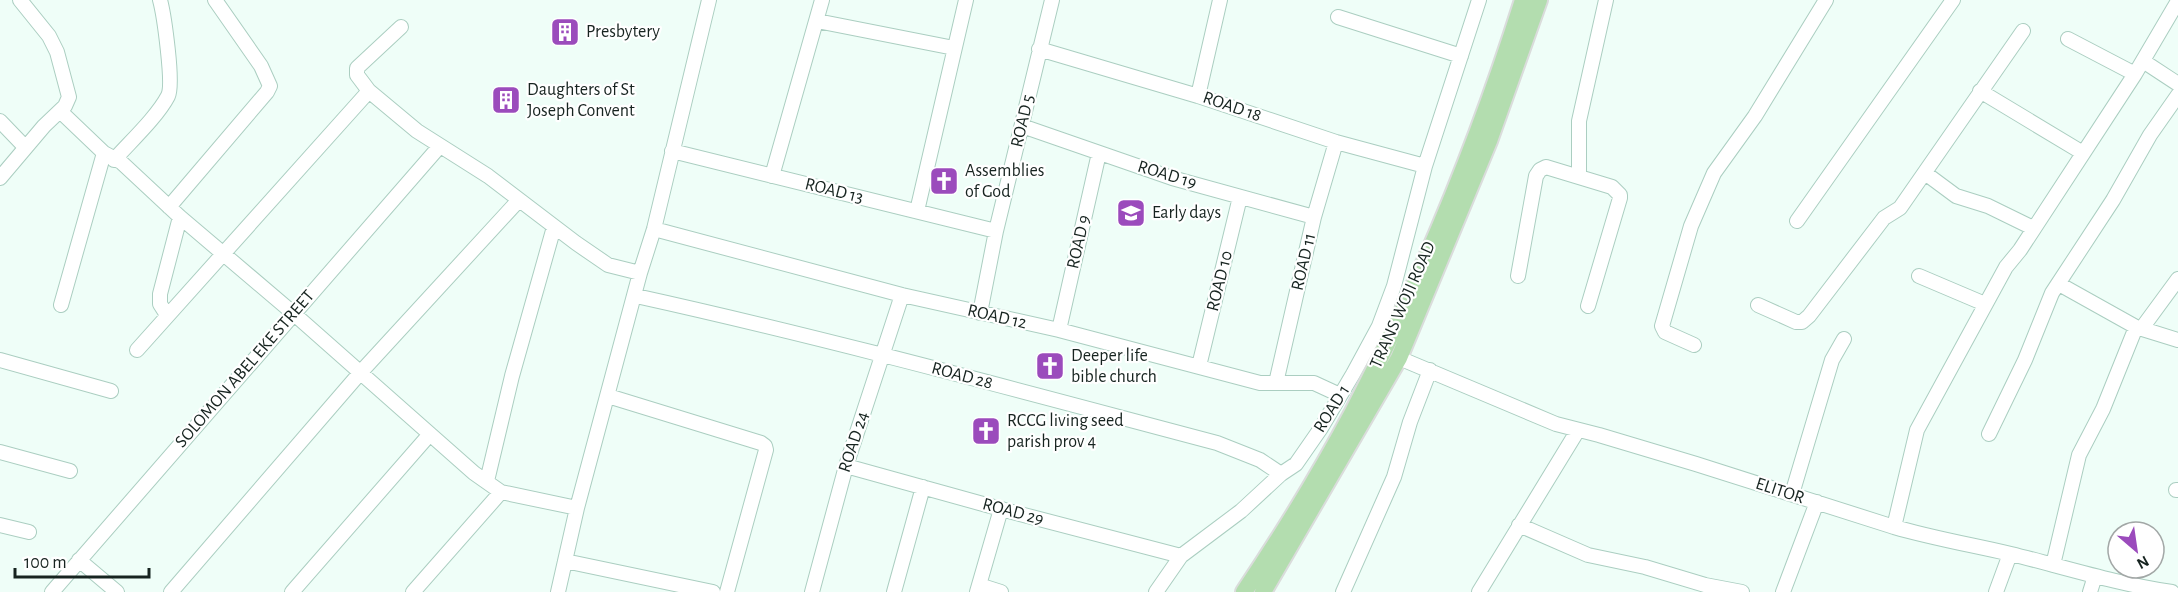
<svg xmlns="http://www.w3.org/2000/svg" width="2178" height="592" font-family="'Alegreya Sans',sans-serif">
<style>
.lines{fill:none;stroke-linecap:round;stroke-linejoin:round}
.minor-casing{stroke:#abcec1;stroke-width:16}
.major-casing{stroke:#dadcdb;stroke-width:20}
.minor{stroke:#fff;stroke-width:14}
.major{stroke:#b3ddaf;stroke-width:16}
.labels{text-anchor:middle;dominant-baseline:central;stroke-width:4.5;stroke-linejoin:round;paint-order:stroke}
.poi-label{font-size:18px;fill:#172420;stroke:#fff;text-anchor:start}
.street-label{font-size:18px;fill:#172420;stroke:#fff}
</style>
<rect width="100%" height="100%" fill="#effef8"/>
<g class="lines">
<g class="minor-casing">
<path id="minor" d="M1338 17 1461 56
M817 21 954 48
M401 27 357 68V75L369 91 417 131 488 176 576 243 608 265 640 273
M2068 39 2135 74
M1039 49 1198 96 1336 142 1425 166
M2143 61 2178 84
M1980 91 2083 153
M1198 96 1220 0
M60 111 104 153 121 162 180 217 293 313 474 473 501 492 577 508
M0 121 25 147
M1022 126 1172 178 1314 217
M672 151 996 231
M114 160C130 142 157 117 168 96 174 84 164 15 160 0
M1925 173 1956 196 1988 206 2033 228
M772 176 822 0
M1579 176V121L1606 0
M0 178 44 126 65 106 69 97 57 52 49 36 20 0
M169 207 267 92 270 86 261 66 215 0
M917 211 966 0
M1797 221 1953 0
M654 229 902 295 1059 330 1260 383H1314L1340 395
M1518 276 1536 176 1540 170 1546 167 1612 187 1620 195V198L1588 306
M1919 276 1985 304
M2059 284 2136 327 2178 340
M636 296C831 339 1024 392 1217 443L1260 460 1281 474
M61 305 104 153
M1758 305 1796 322H1802L1809 316 1884 218 1900 208 2023 31
M980 313 996 231 1052 0
M167 315 160 304V294L180 217
M2142 328 2178 279
M1059 330 1099 153
M1694 345 1665 332 1662 326 1691 226 1714 173 1755 116 1826 0
M137 350 369 91
M1399 358 1556 424 1599 435 1696 464 1894 527C1932 538 1972 545 2011 554 2064 567 2117 584 2172 592
M0 360 111 391
M1199 366 1240 197
M1276 383 1314 217 1336 142
M608 396 761 443 765 446 766 450 727 592
M1989 434 2025 360 2052 293 2113 200 2150 135 2178 95
M0 452 70 471
M846 466 1001 509 1181 556
M487 481 512 376 554 227
M2176 490H2178
M1792 494 1832 360 1844 339
M0 525 29 532
M1519 525 1588 555 1645 567 1705 585 1742 592
M1894 527 1917 430 2006 267 2020 250 2135 74 2178 1
M79 560 117 592
M565 561 713 592
M2053 565 2079 455 2103 409 2136 327
M979 585 1001 592
M52 592 439 147
M171 592 360 373 518 201
M292 592 430 434
M413 592 501 492
M558 592 577 508 640 273 654 229 709 0
M812 592 846 466 902 295
M894 592 923 487
M977 592 1001 509
M1156 592 1181 556 1241 511 1281 474 1296 464 1321 428 1353 374 1379 326 1394 286 1425 166 1479 0
M1343 592 1394 477 1410 422 1430 370
M1479 592 1578 430
M1783 592 1817 502
M1996 592 2010 554
M2090 592 2095 576"/>
</g>
<g class="major-casing">
<path id="major" d="M1244 592C1283 534 1320 474 1353 412 1420 283 1479 140 1523 0
M1263 592 1399 358 1489 141 1539 0"/>
</g>
<use href="#minor" class="minor"/>
<use href="#major" class="major"/>
</g>
<defs>
<g id="building-square" transform="scale(1.5)"><rect x="-9" y="-9" width="18" height="18" rx="4" fill="#9b4bbc" stroke="#fff"/><path d="M-4-6H4V6H1V3H-1V6H-4ZM-2.5-4.3h1.7v1.8h-1.7ZM.8-4.3h1.7v1.8H.8ZM-2.5-1h1.7V.8h-1.7ZM.8-1h1.7V.8H.8Z" fill="#fff"/></g>
<g id="church-square" transform="scale(1.5)"><rect x="-9" y="-9" width="18" height="18" rx="4" fill="#9b4bbc" stroke="#fff"/><path d="M-1.2-6h2.4v3.5h3.3v2.4h-3.3V6h-2.4V-.1h-3.3v-2.4h3.3Z" fill="#fff"/></g>
<g id="school-square" transform="scale(1.5)"><rect x="-9" y="-9" width="18" height="18" rx="4" fill="#9b4bbc" stroke="#fff"/><path d="M0-5L7-2L0 1L-7-2ZM-4 1L0 2.5L4 1V4Q0 6-4 4Z" fill="#fff"/></g>
</defs>
<g fill-rule="evenodd">
<use href="#building-square" x="565" y="32"/>
<use href="#building-square" x="506" y="100"/>
<use href="#church-square" x="944" y="181"/>
<use href="#school-square" x="1131" y="213"/>
<use href="#church-square" x="1050" y="366"/>
<use href="#church-square" x="986" y="431"/>
</g>
<g class="labels">
<g class="poi-label">
<text x="586" y="32">Presbytery</text>
<text x="527" y="90">Daughters of St<tspan x="527" dy="21">Joseph Convent</tspan></text>
<text x="965" y="171">Assemblies<tspan x="965" dy="21">of God</tspan></text>
<text x="1152" y="213">Early days</text>
<text x="1071" y="356">Deeper life<tspan x="1071" dy="21">bible church</tspan></text>
<text x="1007" y="421">RCCG living seed<tspan x="1007" dy="21">parish prov 4</tspan></text>
</g>
<g class="street-label">
<text transform="translate(1232 107) rotate(19)">ROAD 18</text>
<text transform="translate(1023 121) rotate(-77)">ROAD 5</text>
<text transform="translate(1167 175) rotate(17)">ROAD 19</text>
<text transform="translate(834 191) rotate(14)">ROAD 13</text>
<text transform="translate(1079 242) rotate(-77)">ROAD 9</text>
<text transform="translate(1304 262) rotate(-77)">ROAD 11</text>
<text transform="translate(1220 281) rotate(-76)">ROAD 10</text>
<text transform="translate(1403 305) rotate(-66)">TRANS WOJI ROAD</text>
<text transform="translate(997 317) rotate(13)">ROAD 12</text>
<text transform="translate(245 369) rotate(-49)">SOLOMON ABEL EKE STREET</text>
<text transform="translate(962 376) rotate(15)">ROAD 28</text>
<text transform="translate(1332 409) rotate(-58)">ROAD 1</text>
<text transform="translate(854 442) rotate(-72)">ROAD 24</text>
<text transform="translate(1780 491) rotate(18)">ELITOR</text>
<text transform="translate(1013 512) rotate(15)">ROAD 29</text>
</g>
</g>
<g transform="translate(2136 550) rotate(151)"><circle r="28" fill="#ffffff" stroke="#a2a7a6" stroke-width="1.5"/>
<path d="M0-4.5L10 22L0 15L-10 22Z" fill="#9b4bbc"/>
<text y="-9" font-size="16" font-weight="bold" text-anchor="middle" fill="#172420">N</text>
</g>
<path d="M15 568v9h134v-9" fill="none" stroke="#172420" stroke-width="3"/>
<text x="24" y="568" font-size="18" fill="#172420" stroke="#ffffff" stroke-width="4.5" paint-order="stroke">100 m</text>
</svg>
